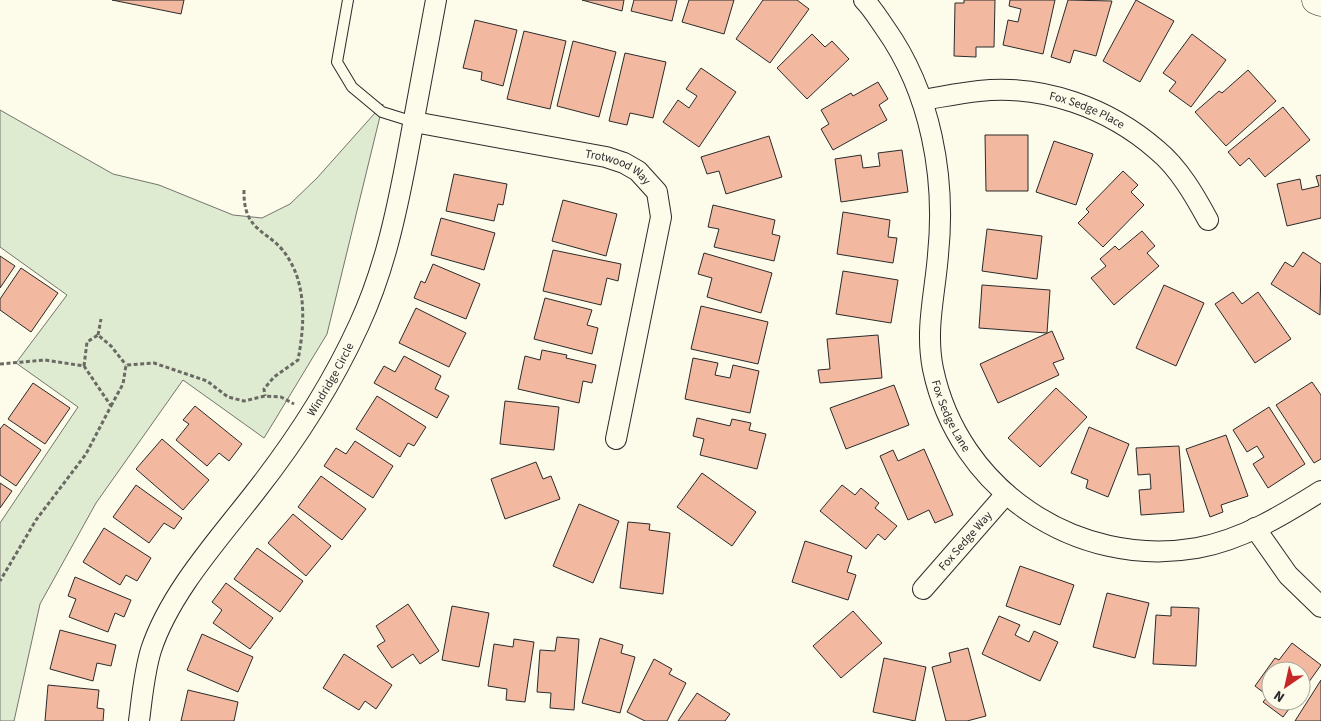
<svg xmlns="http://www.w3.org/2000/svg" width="1321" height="721" font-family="'Source Sans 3',sans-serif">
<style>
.green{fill:#deebd1;stroke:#74746e}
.building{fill:#f2b8a0;stroke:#2b2b2b}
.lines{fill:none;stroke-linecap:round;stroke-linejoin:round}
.lane-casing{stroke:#2b2b2b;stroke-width:12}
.street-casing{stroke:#2b2b2b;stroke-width:22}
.secondary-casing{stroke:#2b2b2b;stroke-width:29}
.path{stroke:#6a6964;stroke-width:3;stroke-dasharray:4 2.5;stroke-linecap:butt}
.lane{stroke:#fdfbea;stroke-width:10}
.street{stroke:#fdfbea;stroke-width:20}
.secondary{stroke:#fdfbea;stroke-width:28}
.labels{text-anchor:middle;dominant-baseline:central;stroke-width:4;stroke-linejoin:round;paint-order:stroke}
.street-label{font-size:12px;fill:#2b2b2b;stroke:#fdfbea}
</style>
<rect width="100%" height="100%" fill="#fdfbea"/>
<path class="green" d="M383 104 327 334 264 438 183 380 96 503 40 604 14 721H0V523L78 407 16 363 67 295 0 247V110L113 174 159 185 233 215 262 218 290 204 317 178Z"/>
<path class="building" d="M112 0H184L181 14Z
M582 0H624L622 11Z
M634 0H677L672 21 631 11Z
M689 0H734L724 34 682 22Z
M763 0H797L809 9 770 63 736 39Z
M964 0H995L994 47H976V57L954 56 955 3H964Z
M1010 0H1055L1043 54 1003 45 1008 20 1018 22 1021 9 1009 6Z
M1068 0 1112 1 1096 56 1074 50 1070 63 1051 57Z
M1136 0 1174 21 1140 82 1103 61Z
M475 20 517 30 503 86 481 80 482 72 463 68Z
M524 31 566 41 550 109 507 99Z
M812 34 825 47 832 41 849 59 807 99 777 68Z
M1192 34 1226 60 1191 107 1169 91 1176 82 1163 73Z
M573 41 616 52 599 117 557 106Z
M625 53 666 62 653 118 630 113 627 125 609 121Z
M701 68 736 92 699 147 663 122 678 100 689 108 697 96 686 89Z
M1248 70 1276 101 1226 146 1195 112 1219 91 1222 93Z
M878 82 888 99 879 105 887 120 833 150 821 129 829 124 821 110 851 93 853 96Z
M1283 107 1310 140 1265 177 1249 158 1240 166 1228 152Z
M985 135H1028V191H986Z
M769 136 782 177 726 194 719 171 707 174 701 157Z
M1054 141 1093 154 1076 205 1036 192Z
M902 150 908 192 841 202 835 159 861 155 863 168 880 166 878 153Z
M1123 171 1138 185 1131 192 1144 205 1103 247 1078 223 1089 212 1086 209Z
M454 174 507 184 503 205 498 204 494 221 446 211Z
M1321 175V218L1287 226 1277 184 1300 179 1302 190 1319 186 1316 176Z
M563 200 617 214 606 256 552 241Z
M713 205 775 220 772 234 780 236 774 261 714 247 719 229 708 227Z
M843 212 890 220 888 237 897 238 893 263 837 254Z
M441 218 495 233 484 270 431 255Z
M987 229 1042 236 1037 279 982 271Z
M1142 231 1155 246 1147 253 1159 266 1114 305 1091 278 1106 266 1100 259 1115 246 1119 250Z
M553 250 621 264 618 281 607 278 601 305 543 291Z
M1303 252 1321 264 1320 315 1271 284 1285 262 1293 267Z
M704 253 772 273 761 313 707 297 712 278 698 274Z
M0 256 15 266 0 288Z
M433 264 480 284 466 319 414 298 421 281 425 283Z
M21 268 58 293 31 332 0 310V299Z
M843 271 898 280 891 323 836 314Z
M982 285 1050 290 1047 333 979 328Z
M1164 285 1204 303 1176 366 1136 348Z
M1233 292 1242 304 1258 292 1291 339 1255 363 1215 304Z
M545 298 592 310 587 325 598 328 592 354 534 339Z
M701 306 768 322 758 364 691 349Z
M416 308 466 333 449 367 399 343Z
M1052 331 1064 359 1053 363 1059 375 998 403 980 364Z
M878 335 882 378 820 383 818 370 830 369 827 339Z
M542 350 567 355 566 358 596 365 592 383 583 381 579 403 518 389 525 356 540 360Z
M404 356 441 376 435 389 449 396 437 418 374 383 384 366 395 372Z
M693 358 718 363 715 375 730 378 733 365 759 371 750 413 685 399Z
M1312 382 1321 395V459L1314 463 1276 405Z
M33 383 70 408 45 444 8 419Z
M894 385 909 425 846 449 830 408Z
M1056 388 1087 417 1040 467 1008 438Z
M377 396 426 427 414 446 408 443 400 457 356 429Z
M505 401 559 407 554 450 500 444Z
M195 406 242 444 229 461 219 453 207 466 176 440 189 424 183 420Z
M1269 407 1305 464 1268 488 1253 464 1264 457 1257 446 1247 452 1233 430Z
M697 418 730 426 732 419 751 423 749 430 766 434 757 469 700 455 704 439 693 436Z
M4 424 41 450 16 486 0 475V429Z
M1089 427 1129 444 1108 497 1086 488 1088 480 1071 473Z
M1226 435 1248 496 1221 505 1223 512 1210 517 1186 449Z
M162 439 209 480 183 510 136 469Z
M355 441 393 466 373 498 324 466 336 448 346 454Z
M1179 446 1184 512 1141 515 1139 490 1151 489 1150 474 1138 475 1136 448Z
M924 449 953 515 935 523 929 510 908 520 880 456 893 450 898 461Z
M536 462 543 479 551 476 560 499 505 519 491 479Z
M702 473 756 512 732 546 677 507Z
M321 476 366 509 342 540 298 507Z
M0 483 12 491 0 508Z
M136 485 182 518 174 529 164 523 149 543 113 517Z
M842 485 855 495 861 488 879 503 875 508 897 526 885 540 878 534 866 549 820 511Z
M579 504 619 521 593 583 553 566Z
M293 514 331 546 306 576 268 543Z
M628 522 650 524 649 530 670 533 663 594 620 588Z
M104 528 151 558 137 581 126 575 120 585 83 562Z
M805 541 852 556 847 572 856 575 848 600 792 582Z
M257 548 303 581 280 612 234 579Z
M1020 566 1074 585 1060 625 1006 606Z
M75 577 131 600 124 617 115 613 108 632 69 617 76 599 68 596Z
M226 583 273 618 250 649 213 623 222 610 212 602Z
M1107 593 1149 603 1135 658 1093 647Z
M408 604 439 651 420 664 413 654 392 668 377 646 385 641 376 626Z
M452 606 489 613 479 667 442 660Z
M1171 607 1199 608 1196 666 1153 664 1156 615 1171 616Z
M853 611 882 643 841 678 813 646Z
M999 616 1020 625 1015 635 1029 642 1034 631 1058 642 1040 681 982 654Z
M60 630 116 645 111 666 97 663 93 681 50 669Z
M202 634 253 657 238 692 187 670Z
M557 637 579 639 574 710 550 708 551 693 537 692 540 650 555 651Z
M600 638 623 645 621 653 635 657 620 713 582 703Z
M514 639 534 642 525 702 506 700 507 689 488 686 494 644 513 647Z
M1292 643 1321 665 1301 693V671H1271V701H1295L1283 717 1263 702 1268 696 1255 686 1275 658 1279 660Z
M968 648 986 716 967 721H946L932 667 951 662 949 653Z
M344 654 392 685 376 709 365 701 359 710 323 688Z
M884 658 926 667 915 721 873 712Z
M654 659 672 669 669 674 686 683 667 721H645L627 712Z
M1321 680V721H1295Z
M48 685 99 690 97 708 104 709 103 721H45Z
M188 690 238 702 234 721H181Z
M697 693 730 714 725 721H678Z"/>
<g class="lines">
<g class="lane-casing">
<path id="lane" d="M348 0 337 62 352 87 382 112 414 122"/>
</g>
<g class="street-casing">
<g id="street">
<path id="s1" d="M864 0C872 8 878 18 885 28 931 93 946 177 938 255 935 294 925 329 933 369 958 489 1076 569 1197 548 1242 540 1283 515 1321 491"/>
<path id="s2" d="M922 100C941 97 960 93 979 91 1043 84 1109 108 1157 150 1179 168 1195 196 1208 220"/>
<path id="s3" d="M414 122 606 157 624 163 638 171 657 192 661 217 616 439"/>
<path d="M1255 528 1288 575 1321 607"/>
<path id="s4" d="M923 589 1006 494"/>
<path id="s5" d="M139 721C142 698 144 673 151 650 170 592 219 539 256 491 296 440 332 384 359 325 384 271 396 215 407 157 417 105 426 52 436 0"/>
</g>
</g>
<g class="secondary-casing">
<path id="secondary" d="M1316 0 1321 2"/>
</g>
<path class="path" d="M244 190C243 236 272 228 290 261 307 290 304 329 298 360L274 377 264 389 265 396
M98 335 101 319
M0 364 45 360 84 366 111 406 86 454 36 520 0 581
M84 366 87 342 98 335 111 346 126 365
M111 406 123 384 126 365 154 363 207 381 228 397 244 401 265 396 281 397 294 404"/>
<use href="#lane" class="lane"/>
<use href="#street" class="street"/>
<use href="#secondary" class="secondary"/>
</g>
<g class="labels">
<g class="street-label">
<text stroke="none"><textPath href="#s2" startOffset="169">Fox Sedge Place</textPath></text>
<text stroke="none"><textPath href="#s3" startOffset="210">Trotwood Way</textPath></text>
<text stroke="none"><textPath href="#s5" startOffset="398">Windridge Circle</textPath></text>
<text stroke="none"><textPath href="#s1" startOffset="438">Fox Sedge Lane</textPath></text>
<text stroke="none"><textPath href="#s4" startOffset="64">Fox Sedge Way</textPath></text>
</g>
</g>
<g transform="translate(1286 686) rotate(214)"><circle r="24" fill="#fdfbea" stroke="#a9a89e"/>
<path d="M0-4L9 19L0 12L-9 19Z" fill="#c62828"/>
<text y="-8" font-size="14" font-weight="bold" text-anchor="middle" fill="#2b2b2b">N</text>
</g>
</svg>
